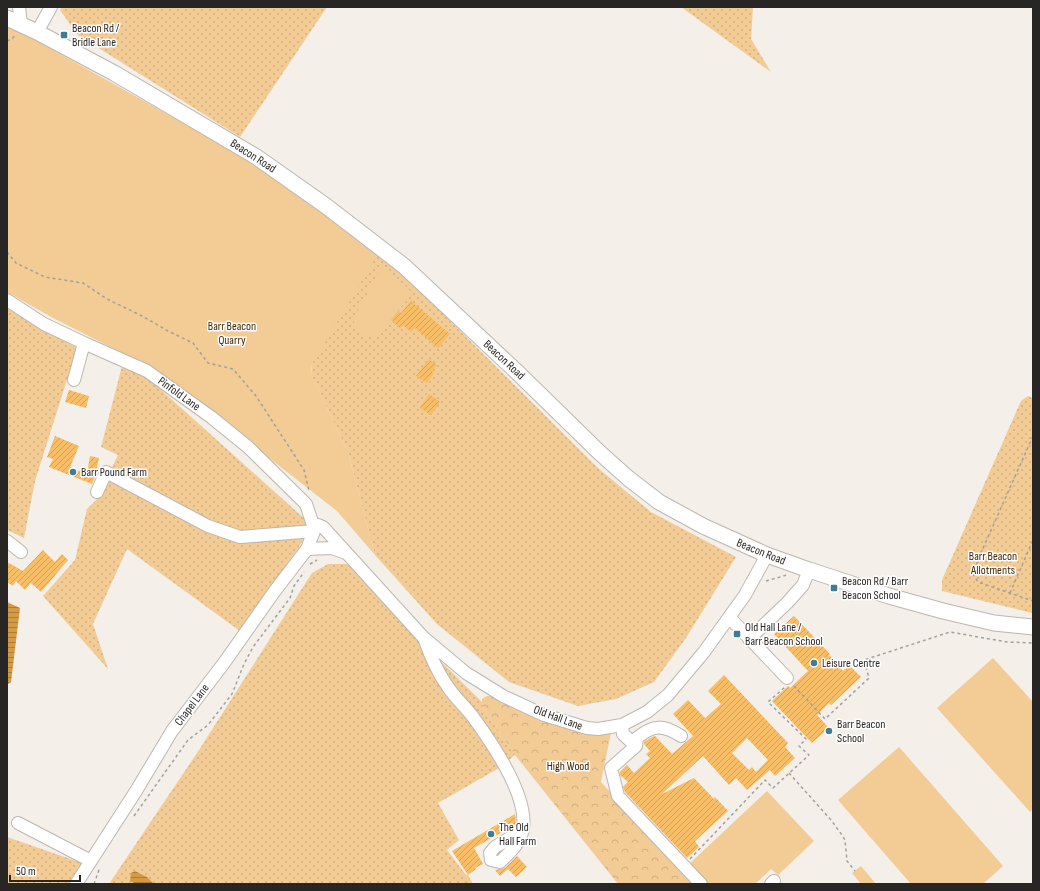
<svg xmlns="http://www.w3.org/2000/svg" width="1040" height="891" font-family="'Sofia Sans Condensed',sans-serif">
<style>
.grass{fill:url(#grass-dots)}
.forest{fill:url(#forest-crowns)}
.park{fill:#f2cb95}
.water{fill:url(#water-rules)}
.building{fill:url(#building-hatch);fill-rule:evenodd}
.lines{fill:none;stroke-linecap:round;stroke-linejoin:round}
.minor-casing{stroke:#bbb7b1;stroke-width:14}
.major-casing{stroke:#bbb7b1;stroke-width:17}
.path{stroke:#a39f9b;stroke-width:1.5;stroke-dasharray:3 3;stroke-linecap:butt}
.minor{stroke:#fff;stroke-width:12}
.major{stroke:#fff;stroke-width:15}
.poi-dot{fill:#407c93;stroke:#fff;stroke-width:1.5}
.labels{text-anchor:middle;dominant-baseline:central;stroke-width:3;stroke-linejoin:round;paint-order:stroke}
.poi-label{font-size:12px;fill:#282624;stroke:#fff;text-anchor:start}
.street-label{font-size:12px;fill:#282624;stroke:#fff}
.park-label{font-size:12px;fill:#3c2500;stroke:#fff}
</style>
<defs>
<pattern id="grass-dots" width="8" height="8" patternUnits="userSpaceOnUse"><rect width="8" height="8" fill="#f2cb95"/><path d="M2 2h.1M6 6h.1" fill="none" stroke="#d0ae80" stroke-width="1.8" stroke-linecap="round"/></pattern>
<pattern id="forest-crowns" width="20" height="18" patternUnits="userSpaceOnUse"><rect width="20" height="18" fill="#f2cb95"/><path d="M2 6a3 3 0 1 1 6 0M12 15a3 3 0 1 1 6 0" fill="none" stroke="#d0ae80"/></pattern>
<pattern id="water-rules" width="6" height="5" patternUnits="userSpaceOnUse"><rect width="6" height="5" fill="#d59b43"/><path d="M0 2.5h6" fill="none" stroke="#ad7e38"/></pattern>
<pattern id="building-hatch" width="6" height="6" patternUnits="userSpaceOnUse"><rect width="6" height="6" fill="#f8bd67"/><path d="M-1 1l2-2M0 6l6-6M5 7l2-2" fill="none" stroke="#d5a259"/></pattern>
</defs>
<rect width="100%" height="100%" fill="#f4efe9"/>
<path class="grass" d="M62 7H327L240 137 78 35 60 10Z
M681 7H753L751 39 771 72Z
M251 161 398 269 599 469 651 512 736 557 686 638 654 682 616 699 578 706 509 682 437 624 375 555 348 452 312 376 305 285 7 185Z
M7 308 34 324 77 348 35 481 24 538 7 530Z
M122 366 149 379 307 521 309 529 298 549 240 631 127 549 93 624 108 669 43 596 75 560 87 509 97 499 118 455 101 447Z
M1028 396 1033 398V610L1032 613 942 591V580L1021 401Z
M328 564H351L411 632 482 702V706L515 755 499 768 438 803 459 840 447 850 466 875H468L473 884H109L199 750 312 573Z
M7 837 82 863 68 884H7Z"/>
<path class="forest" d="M487 696H496L534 715 577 732H611L601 782 696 884H618L515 755 482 706V699Z"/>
<path class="park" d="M7 26 21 32 251 161 378 254 311 366 312 376 348 452 375 555 337 511 156 370 53 318 7 292Z
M381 267 388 271 413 293 376 336C364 341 352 330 354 318Z
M993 658 1033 702V809L1030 812 937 708Z
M899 747 1003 866 983 884H911L838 800Z
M767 791 814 841 778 875 771 869 755 884H704L687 866Z
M861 866 876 884H861L852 873Z"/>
<path class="water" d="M7 602 20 608 11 682 7 685Z
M135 871 147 877 154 884H136L130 881 131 873Z"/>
<path class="building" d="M411 301 450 334 438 348 415 328 411 332 403 325 400 328 391 320 398 311 401 313Z
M429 359 437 365 432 372 434 373 427 383 416 376Z
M69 390 89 396 86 408 65 402Z
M429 394 440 402 431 415 420 408Z
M55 436 79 446 70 467 87 474 90 456 99 458 95 477 92 484 49 467 53 459 47 457Z
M43 550 55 562 62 554 68 560 41 592 31 583 25 590 16 581 13 586 7 582V562L23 571Z
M794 616 830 654 829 655 843 671 849 665 861 677 831 705 829 703 817 715 829 728 812 743 772 701 788 686 790 688 808 671 774 634Z
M724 675 788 743 785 747 795 758 775 776 770 770 747 790 736 778 729 785 703 756 662 794 694 778 714 799 715 797 728 811 695 841 699 847 687 858 625 792 623 787 628 782 620 775V772L627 765 634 773 650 758 646 754 650 751 644 744V742L652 737 655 736 672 754 693 736 673 714 688 700 705 718 721 704 708 691ZM747 738 768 760 756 772 752 767 749 770 732 753Z
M515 814 516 824 474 848 483 864 475 868 476 869 468 875 452 851Z
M517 856 527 867 516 877 508 869 500 876 495 870 505 868Z"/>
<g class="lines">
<g class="minor-casing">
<path id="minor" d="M19 7 21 24
M37 32 51 7
M7 300 44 324 84 343 147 371 211 417 248 447 306 504 313 525 314 531 307 549 274 592 224 663 172 731 136 791 76 884
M74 380 84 343
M97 492 106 472 208 526 240 537 314 531
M313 525H318L323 527 423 637 466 673 503 696 544 715 587 728 598 729 622 725 647 712 668 695 704 652 745 595 767 555
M7 541 21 552
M307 549 332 548 346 553
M729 617 787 678
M424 638C430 655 437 672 448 687 455 698 465 706 473 717 492 743 528 796 523 828 521 843 510 852 500 862L491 860 490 853 495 847 523 830
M749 639 787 603 803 585 809 570
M622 725 623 734 636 746 611 768 618 796 701 884
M636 746 637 738C654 724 663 725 681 736
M18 823 91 861
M771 884 774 881"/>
</g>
<g class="major-casing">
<path id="major" d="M7 18 37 32 114 73 255 156 326 206 404 266 517 372 600 453 628 478 659 502 703 526 767 555 809 570 889 596 943 611 994 623 1033 627"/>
</g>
<path class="path" d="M7 41 12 39 15 35
M7 252 16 263 45 277 83 283 107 299 142 316 168 331 193 343 208 363 233 369 256 396 304 470 309 491
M1033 436 980 555 973 574 978 582 1033 601
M310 564 317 560
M766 581 787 575
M1010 593 1033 540
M794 686 825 719 869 678 864 660 950 632 1007 642 1033 643
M789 773 831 820 842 835 845 840 847 861 855 871
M134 816 188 740 208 725 232 694 244 664 253 647 290 598 294 586 304 572
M690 859 765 780 773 788 809 755 799 746 806 739 768 702 785 687
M94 884 100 867"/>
<use href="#minor" class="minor"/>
<use href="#major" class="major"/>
</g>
<g class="poi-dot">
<rect x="60" y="31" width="8" height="8" rx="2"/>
<circle cx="73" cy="472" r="4"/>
<rect x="830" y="584" width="8" height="8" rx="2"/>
<rect x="733" y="630" width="8" height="8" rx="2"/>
<circle cx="814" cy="663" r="4"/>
<circle cx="829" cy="731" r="4"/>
<circle cx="491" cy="834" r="4"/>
</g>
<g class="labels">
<g class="poi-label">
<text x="72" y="28">Beacon Rd /<tspan x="72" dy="14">Bridle Lane</tspan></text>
<text x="81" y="472">Barr Pound Farm</text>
<text x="842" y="581">Beacon Rd / Barr<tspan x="842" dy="14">Beacon School</tspan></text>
<text x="745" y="627">Old Hall Lane /<tspan x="745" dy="14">Barr Beacon School</tspan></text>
<text x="822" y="663">Leisure Centre</text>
<text x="837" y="724">Barr Beacon<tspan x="837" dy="14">School</tspan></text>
<text x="499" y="827">The Old<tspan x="499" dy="14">Hall Farm</tspan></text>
</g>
<g class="street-label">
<text transform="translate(253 156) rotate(33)">Beacon Road</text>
<text transform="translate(504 360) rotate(43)">Beacon Road</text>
<text transform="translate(179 394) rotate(36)">Pinfold Lane</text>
<text transform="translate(761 552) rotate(22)">Beacon Road</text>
<text transform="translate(192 705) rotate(-53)">Chapel Lane</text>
<text transform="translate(558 718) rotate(20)">Old Hall Lane</text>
</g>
<g class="park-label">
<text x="232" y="326">Barr Beacon<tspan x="232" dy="14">Quarry</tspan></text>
<text x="993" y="556">Barr Beacon<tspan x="993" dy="14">Allotments</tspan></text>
<text x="568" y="766">High Wood</text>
</g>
</g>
<rect width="1040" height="891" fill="none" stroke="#282624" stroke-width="16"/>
<path d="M10 875v6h70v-6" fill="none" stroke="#282624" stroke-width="2"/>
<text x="16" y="875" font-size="12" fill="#282624" stroke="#ffffff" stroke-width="3" paint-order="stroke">50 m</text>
</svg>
